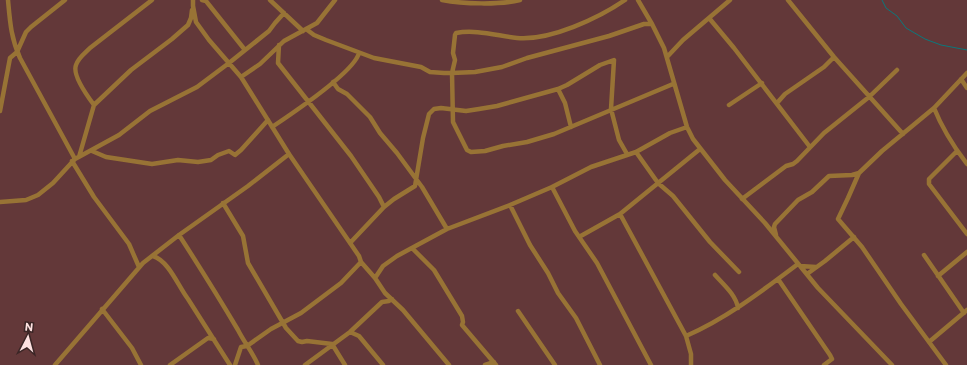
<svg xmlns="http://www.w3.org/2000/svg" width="967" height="365" font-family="Commissioner,sans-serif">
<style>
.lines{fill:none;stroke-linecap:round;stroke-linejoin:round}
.stream{stroke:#0b787c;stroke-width:1}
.minor{stroke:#987335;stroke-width:4.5}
</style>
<rect width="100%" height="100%" fill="#633839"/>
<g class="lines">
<path class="stream" d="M882 0 886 8 897 16 906 28 925 39 941 45 967 50"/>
<path class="minor" d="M8 0C10 22 11 38 20 58L75 159
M193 0V6L196 22 209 40 241 77 289 154 359 256 361 262 375 278 385 293 403 310 449 365
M202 0 206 1 245 50
M270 0 303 31
M442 0C463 4 500 5 520 0
M638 0 652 24 664 48 687 127 693 139 725 180 765 223 818 288 892 365
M788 0 834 57 903 134
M709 18 734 48 810 147
M652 24H644L609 36 527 58 502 67 475 72 452 73 453 122 467 150 471 152 485 151 503 146 527 142 554 134 673 84
M306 29 314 35 326 40 374 58 421 67 430 72 444 73H452L455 60 453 53 455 35 456 33C476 29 498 36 517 38 550 41 599 18 625 0
M279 45 278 63 351 156 379 197 384 207
M667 57 683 40 730 0
M241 77 260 64 284 41 317 23 335 0
M961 79 967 88
M333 82 338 89 347 94 370 117 380 133 397 153 422 187 447 229
M558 89 565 103 571 127
M777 103 785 94 824 67 834 57
M94 105C88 97 72 75 76 65 78 58 85 53 90 48L152 0
M729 105 762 83
M934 108C942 128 954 147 967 164
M0 111 10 58 17 52 26 32 31 27 65 0
M272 127C290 115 354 72 359 53
M92 151 106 157 152 164 178 160 198 162 211 160 218 155 229 151 235 155 241 150 268 120
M957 151 929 179V184L967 234
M636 152 658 183 673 196 710 242 739 272
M79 157 94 105 131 70 172 39 188 25 191 18 192 10
M72 161 94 197 129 244 139 267
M552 187 575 231 597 263 651 365
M742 199 786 166 793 164 797 161 824 133 869 97 897 70
M0 202 26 200 38 195 53 183 75 159 119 135 150 111 197 87 229 63 269 31 275 23 284 13
M223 203 243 236 248 263 286 328 298 341 302 342 307 341 332 344 345 365
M510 205 530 245 548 273 558 293 576 318 600 365
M620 214 686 336 691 354V365
M179 235C199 266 219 298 238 330 244 342 253 353 258 365
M776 235 774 227 775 224 798 200 812 192 829 176 852 175 859 173
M579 237 620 214 700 149
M350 243 384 207 394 199 415 186 423 138 429 114 434 109 441 108 466 111 479 109 497 106 558 89 567 85 600 65 614 60 611 109 619 140 627 154
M412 248 434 270 462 316 463 322 462 325 496 365
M924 255 964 313
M153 256C169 261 178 286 188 299L230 365
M800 266 816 267
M807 274 825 261 854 237
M715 275C724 285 736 295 738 308
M938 276 967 252
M375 278 383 266 397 256 447 229 510 205 552 187 591 167 636 152 670 133 687 127
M778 279 830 355 832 359 824 365
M102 309 132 348 141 365
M518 311 555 365
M350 332 359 336 383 365
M686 336C727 318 762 291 798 264
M929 342 967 310
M55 365 143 263 179 235 248 186 289 154
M170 365 208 338 214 339
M235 365 241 347 247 346 271 329 301 313 341 283 361 262
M305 365 350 332 382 302 389 301 392 299
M485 365 494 362
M946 365 901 304 862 247 838 219 848 198 859 173 882 151 934 108 967 73"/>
</g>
<g transform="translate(28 337) rotate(6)" stroke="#3b2626" stroke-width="3" paint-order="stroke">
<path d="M0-3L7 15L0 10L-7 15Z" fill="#fde1e0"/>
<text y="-6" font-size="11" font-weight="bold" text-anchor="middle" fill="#fde1e0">N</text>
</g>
</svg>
